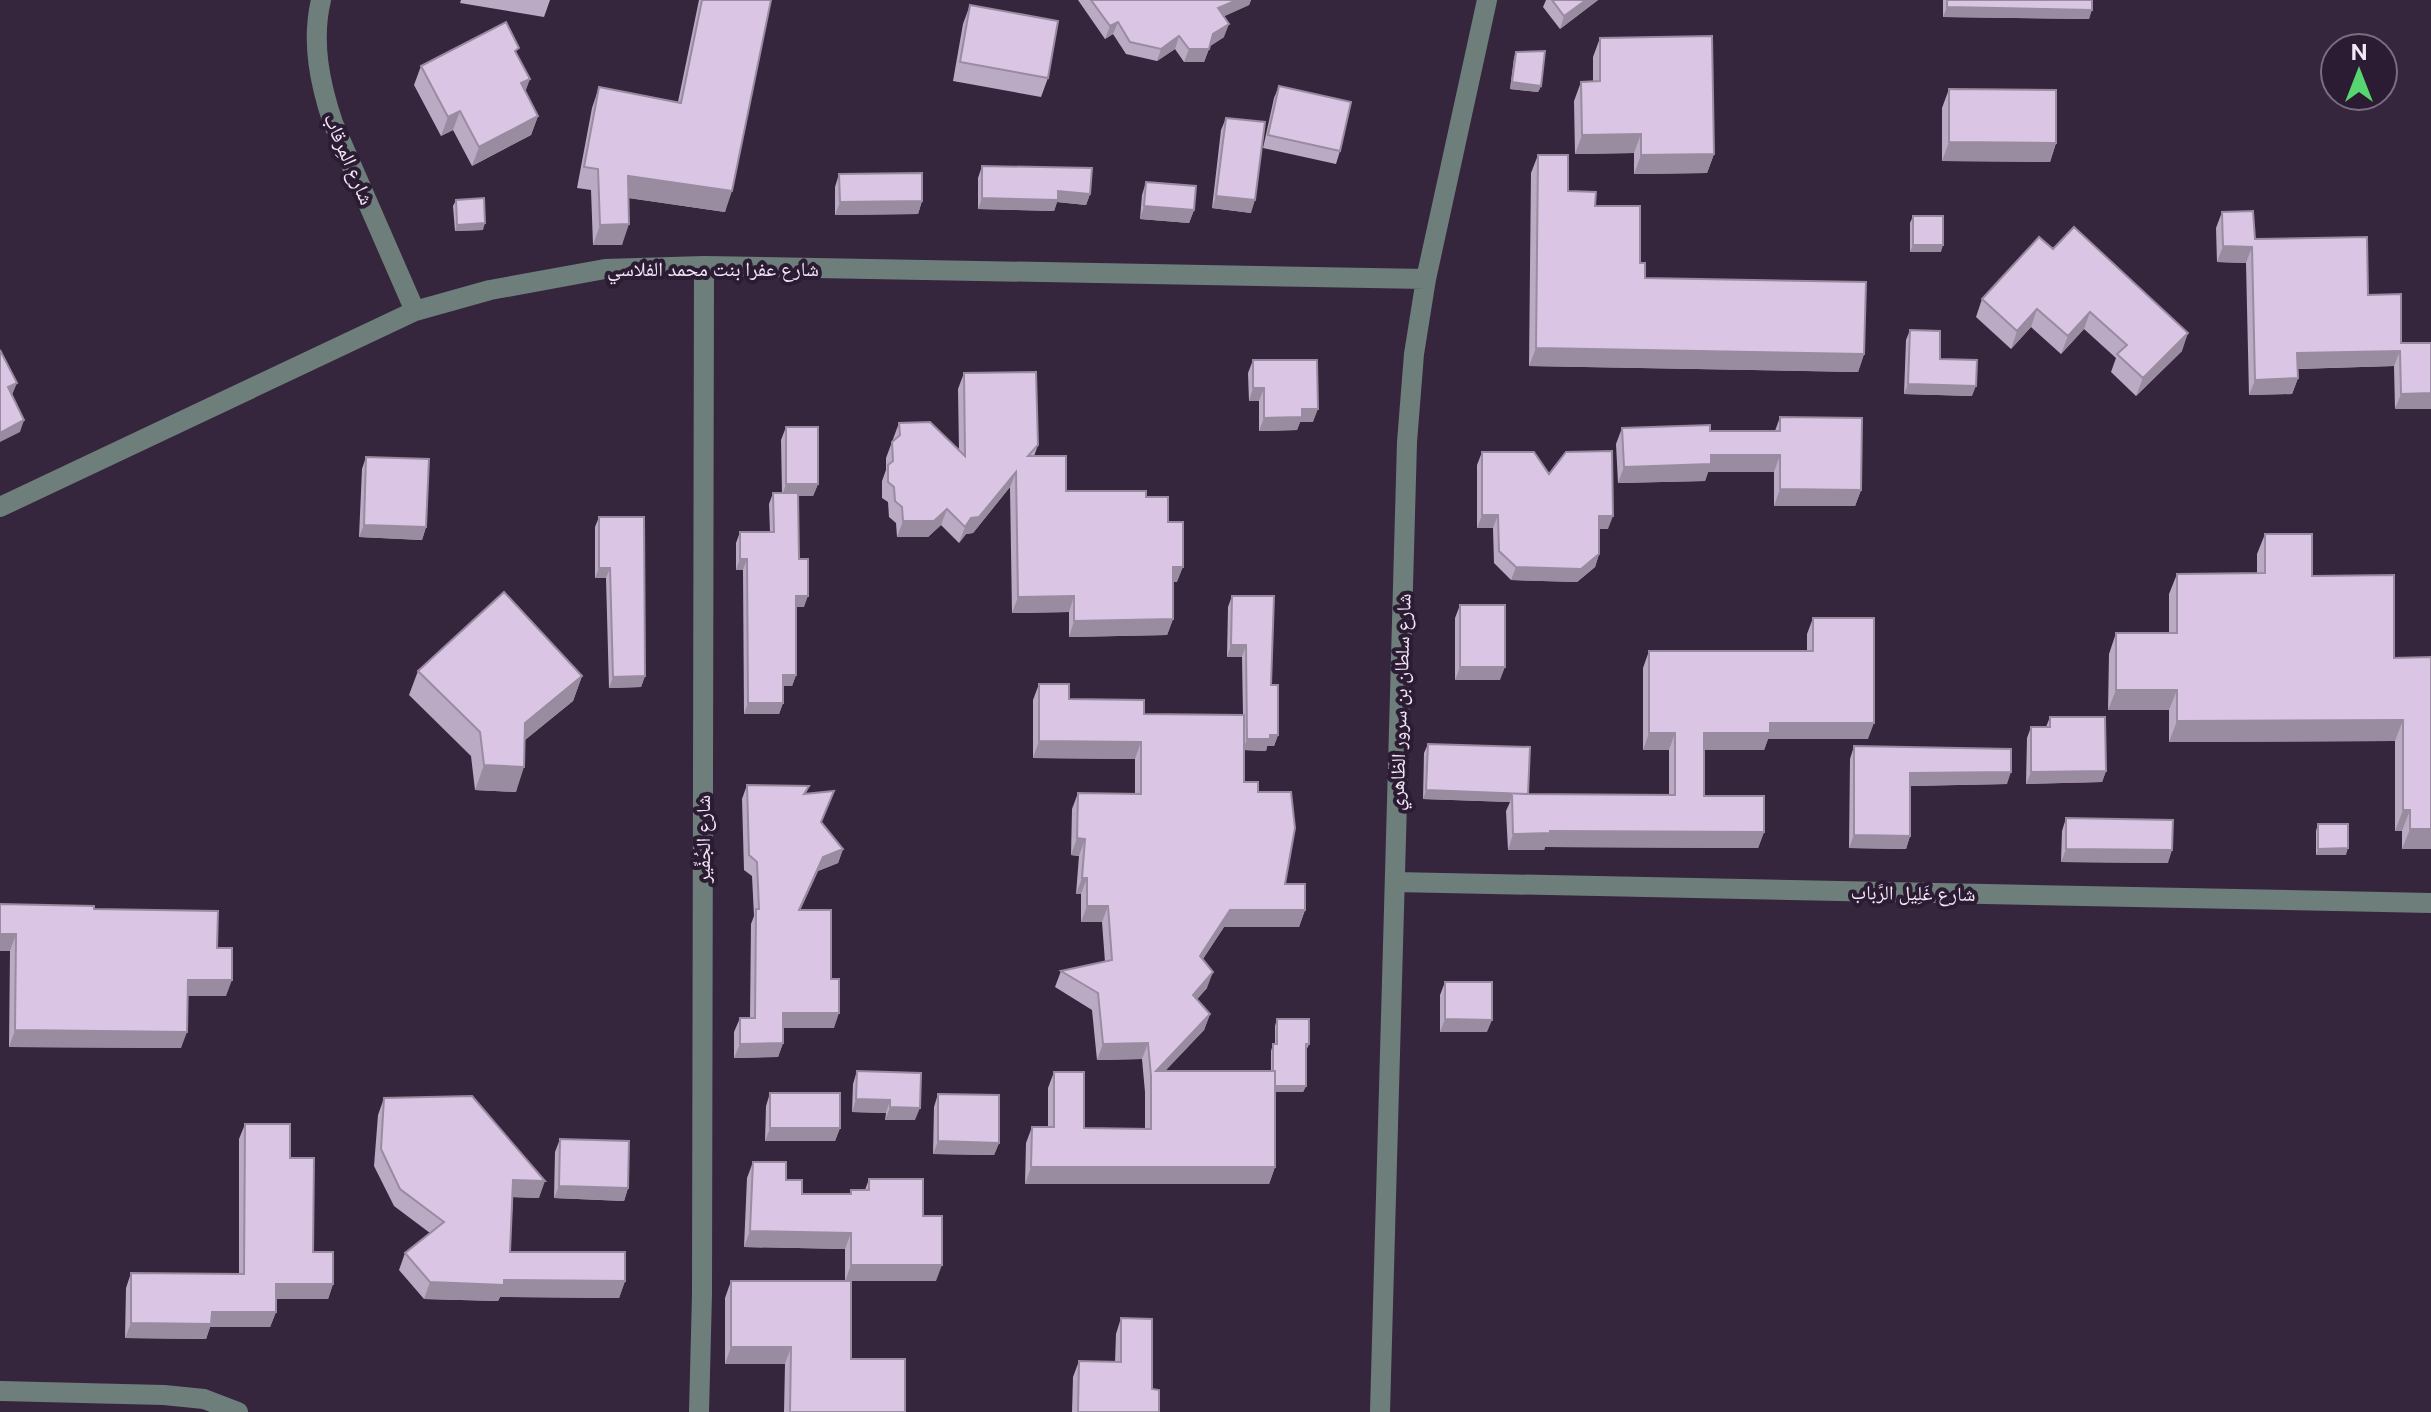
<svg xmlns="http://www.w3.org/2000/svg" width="2431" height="1412" font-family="'Public Sans','Noto Naskh Arabic',sans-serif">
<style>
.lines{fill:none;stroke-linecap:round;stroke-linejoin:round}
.minor{stroke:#6e7f7b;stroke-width:20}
.wall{fill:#bbaac4}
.shaded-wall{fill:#998ba0}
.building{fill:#dac6e4;stroke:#998ba0;stroke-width:2}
.labels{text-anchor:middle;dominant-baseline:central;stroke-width:8;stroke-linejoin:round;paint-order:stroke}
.street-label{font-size:20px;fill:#f2e7f7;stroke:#2b1c33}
</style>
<rect width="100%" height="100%" fill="#36263d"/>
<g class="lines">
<path class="minor" d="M321 0C311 42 320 84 333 123L415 311
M0 507 415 311 490 290 605 269 704 266 1426 279
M1395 882 2431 903
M0 1391 164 1395 204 1399 238 1412
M699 1412 702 1294 704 266
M1380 1412 1407 442 1414 354 1426 279 1487 0"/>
</g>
<path class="wall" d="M461 0H550L544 17 460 3Z
M699 0H771L725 212 629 198 622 245H593L591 190 577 188 592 108 599 87 678 102Z
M1078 0H1251L1249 5 1224 16V37L1210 46 1204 62H1184L1175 49 1157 61 1126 54 1113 34 1105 39Z
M1546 0H1598L1560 29 1543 7Z
M1943 0H2092L2089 19 1943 17Z
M970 5 1048 78 1041 97 953 81 963 24Z
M1600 38 1714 154 1707 173 1634 174V153L1575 154 1574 101 1581 82 1593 81V57Z
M1516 52 1541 86 1538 92 1510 89 1514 58Z
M517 55 525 92 538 116 531 135 472 166 453 130 441 136 414 85 421 66Z
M1279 86 1340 151 1336 164 1263 148 1274 98Z
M1949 89 2056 143 2050 162 1942 161V108Z
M1226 118 1251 213 1212 208 1221 130Z
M1538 155 1568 191 1595 206 1640 263 1645 278 1864 354 1858 372 1529 366 1531 173Z
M982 166 1090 194 1086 205 1057 202 1054 211 978 209V178Z
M839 174 922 201 918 214 835 215V187Z
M1146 182 1194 210 1189 223 1140 219 1142 195Z
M456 200 483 230 455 231 453 206Z
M2222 212 2255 239 2368 295 2401 343H2431L2395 409 2394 366 2298 369V378L2292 394 2249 395 2246 263 2217 262 2216 228Z
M1913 216 1941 252H1910V223Z
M2053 249 2182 351 2136 396 2111 372 2116 358 2084 329 2061 354 2031 327 2011 349 1976 317 1982 299Z
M1910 330 1940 359 1972 396 1904 394 1906 340Z
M1253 360 1313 422H1300L1297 430 1259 431V401H1249L1248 373Z
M964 373 1038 445 1034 456 1066 491 1146 497 1168 522 1177 582H1173V619L1167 635 1069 637V612L1012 613 1010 487 973 533 966 534 959 543 941 525 928 537H897L896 523 889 517 888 502 882 498V481L886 470V458L899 423 959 450 958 389Z
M1780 417 1861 490 1855 506H1774V472H1708L1705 481 1618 483 1616 444 1622 428 1710 431H1775Z
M786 427 818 484 813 496H798L799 559 804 607H796V675L792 686H783V703L779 714H744L743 570H736V543L740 532H770L769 504 773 493H782L781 440Z
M1482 452 1549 474 1608 529H1599V554L1595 567 1577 582 1511 580 1494 563 1493 528H1477V465Z
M366 457 426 527 422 540 359 537 362 469Z
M599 517 645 676 641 687 609 688 606 578H595V527Z
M2265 534 2312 576 2394 658 2431 849H2402V831H2395V741L2169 742V710H2108L2109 654 2116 633H2169V594L2177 574 2257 573V554Z
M1232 596 1271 685 1278 735 1274 746H1267L1266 751 1244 750V782L1258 792 1285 884 1305 910 1299 927H1224L1203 959 1207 988 1197 999 1210 1014 1204 1030 1165 1071H1271V1051L1273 1044H1275V1026L1277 1019 1309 1044 1306 1051V1086L1303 1092H1275V1167L1269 1184H1025L1026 1143 1032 1127H1048V1088L1054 1072 1084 1128 1145 1129V1092L1142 1059 1097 1060 1092 1010 1055 987 1061 971 1105 962 1102 922H1081V894H1076L1079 856 1071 855 1072 809 1078 793 1135 794V759L1033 758V700L1039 684 1069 699 1144 714 1243 715 1242 657H1227L1228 607Z
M1460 605 1500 680H1455V618Z
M1813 618 1868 739H1768L1764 750H1704V796L1764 832 1758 848 1545 847 1544 850H1508L1506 811 1510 802 1423 799 1424 753 1428 744 1528 795H1669V750H1643V668L1649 651H1807V634Z
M418 671 582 676 573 701 525 740 516 792 475 790 471 756 409 695Z
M2050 717 2106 771 2102 782 2026 784 2027 738 2031 727H2046Z
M1854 746 2007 784 1910 786V836L1906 849 1849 848 1850 759Z
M747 785 809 786 806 793 822 823 843 849 838 863 818 871 800 910 831 979 834 1028H783V1043L778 1057 734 1058V1032L740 1018H750L751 924 754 916 752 876 744 870 742 799Z
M2066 818 2168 863 2061 862 2062 831Z
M2318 824 2346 855H2316V831Z
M0 904 94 909 217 948 226 996H188L181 1048 9 1047 10 951H0Z
M1445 982 1487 1032H1440V995Z
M857 1071 915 1120H885L886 1113 852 1112 853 1084Z
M770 1093 840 1128 835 1141H765L766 1106Z
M938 1094 999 1143 994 1155 933 1154 934 1107Z
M384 1098 539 1198 513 1197 510 1252 625 1281 619 1298 500 1297 498 1301 424 1299 399 1270 405 1253 430 1233 394 1206 374 1166 378 1115Z
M245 1124 290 1158 313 1252 333 1284 328 1299H276V1312L270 1327H210L206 1339 125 1338 126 1288 131 1273 239 1274V1139Z
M560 1139 628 1188 624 1201 554 1198 555 1152Z
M753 1162 786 1180 802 1194H850L851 1190H865L869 1179 923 1216 936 1281H845V1249L744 1247 747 1178Z
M731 1281 851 1359 905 1412H784L785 1364H725V1298Z
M1121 1318 1152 1389 1159 1412H1072L1073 1377 1079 1361 1115 1362 1116 1334Z"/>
<path class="shaded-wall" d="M1237 0H1251L1249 5 1214 21 1218 8Z
M1586 0H1598L1560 29 1564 16Z
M1947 7 2092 10 2089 19 1943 17Z
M1118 22 1113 34 1105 39 1110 26Z
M1229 24 1224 37 1209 47 1213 34Z
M1179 36 1175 49 1157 61 1161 49Z
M1189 49H1209L1204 62H1184Z
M530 79 523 98 521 83Z
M1512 82 1541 86 1538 92 1510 89Z
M460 111 453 130 441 136 448 117Z
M538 116 531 135 472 166 479 147Z
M1641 134 1634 153 1575 154 1582 135Z
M1949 142 2056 143 2050 162 1942 161Z
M1714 154 1707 173 1634 174 1641 155Z
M628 176 732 191 725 212 621 197Z
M1058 191 1090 194 1086 205 1057 202 1054 211 978 209 982 198Z
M1216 196 1255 200 1251 213 1212 208Z
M922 201 918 214 835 215 840 202Z
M1144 206 1194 210 1189 223 1140 219Z
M485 223 483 230 455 231 457 225Z
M629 224 622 245H593L600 225Z
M1913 245H1943L1941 252H1910Z
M2223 246 2252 247 2246 263 2217 262Z
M2037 309 2031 327 2011 349 2017 331Z
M2090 312 2084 329 2061 354 2068 336Z
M2188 333 2182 351 2136 396 2143 378Z
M1536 348 1864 354 1858 372 1529 366Z
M2400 351 2394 366 2292 369 2297 353Z
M2298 378 2292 394 2249 395 2255 380Z
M17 383 12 395 4 399 8 387Z
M1908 384 1976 386 1972 396 1904 394Z
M1253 388H1264L1259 401H1249Z
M2431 393V409H2395L2401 394Z
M1302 409H1318L1313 422H1300L1297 430 1259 431 1264 418Z
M24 420 20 432 0 442V433Z
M1711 455H1780L1774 472H1708L1705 481 1618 483 1624 467Z
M1016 472 1010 487 973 533 966 534 959 543 965 527 971 518Z
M786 484H818L813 496H782Z
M1780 489 1861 490 1855 506H1774Z
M947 509 941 525 928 537H897L903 521Z
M1482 515H1498L1493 528H1477Z
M1599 516H1613L1608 529H1595Z
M364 525 426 527 422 540 359 537Z
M1599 554 1595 567 1577 582 1511 580 1516 567Z
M740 559H747L743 570H736Z
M1173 567H1183L1177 582H1167Z
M599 568H610L606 578H595Z
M796 596H808L804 607H792Z
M1074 596 1069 612 1012 613 1018 597Z
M1173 619 1167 635 1069 637 1074 621Z
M1231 645H1246L1242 657H1227Z
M1460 667H1505L1500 680H1455Z
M783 675H796L792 686H779Z
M582 676 573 701 516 747 525 723Z
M645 676 641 687 609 688 613 677Z
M2116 690H2177L2169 710H2108Z
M748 703H783L779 714H744Z
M2403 720 2395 741 2169 742 2177 721Z
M1770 723H1874L1868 739H1768L1764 750H1698L1704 733Z
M1649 733H1675L1669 750H1643Z
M1270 735H1278L1274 746H1267L1266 751 1243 750 1247 739Z
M1039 741 1141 742 1135 759 1033 758Z
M484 765 524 767 516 792 475 790Z
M2106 771 2102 782 2026 784 2031 772Z
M2011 772 2007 784 1906 786 1910 773Z
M1426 790 1528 794H1512L1510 802 1423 799Z
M2403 810H2410L2402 831H2395Z
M2410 829H2431V849H2402Z
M1550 831 1764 832 1758 848 1545 847 1544 850H1508L1513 834Z
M1854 835 1910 836 1906 849 1849 848Z
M1077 838 1085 839 1079 856 1071 855Z
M2348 848 2346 855H2316L2318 849Z
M843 849 838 863 818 871 794 924 823 857Z
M2066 849 2172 850 2168 863 2061 862Z
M1082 878H1087L1081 894H1076Z
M1087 906H1108L1102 922H1081Z
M1230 910H1305L1299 927H1224L1194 972 1200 956Z
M0 934H16L10 951H0Z
M1213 972 1207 988 1187 1011 1193 995Z
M188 980H232L226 996H182Z
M783 1013H839L834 1028H778Z
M1210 1014 1204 1030 1150 1087 1156 1071Z
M1445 1019 1492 1020 1487 1032H1440Z
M15 1030 187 1032 181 1048 9 1047Z
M783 1043 778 1057 734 1058 740 1044Z
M1148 1043 1142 1059 1097 1060 1103 1044Z
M1273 1086H1306L1303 1092H1271Z
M856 1099 890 1100 886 1113 852 1112Z
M890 1107 920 1108 915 1120H885Z
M770 1128H840L835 1141H765Z
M938 1141 999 1143 994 1155 933 1154Z
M1031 1167H1275L1269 1184H1025Z
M513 1180 545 1181 539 1198 507 1197Z
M559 1186 628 1188 624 1201 554 1198Z
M750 1231 851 1233 845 1249 744 1247Z
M851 1265H942L936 1281H845Z
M504 1280 625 1281 619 1298 500 1297 498 1301 424 1299 430 1282Z
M276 1284H333L328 1299H270Z
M212 1312H276L270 1327H210L206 1339 125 1338 131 1323Z
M731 1347H791L785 1364H725Z"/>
<path class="building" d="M702 0H771L732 191 628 176 629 224 600 225 598 169 584 167 599 87 681 103Z
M1091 0H1237L1218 8 1229 24 1213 34 1209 49H1189L1179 36 1161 49 1130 42 1118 22 1110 26Z
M1552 0H1586L1564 16Z
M1947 0H2092V10L1947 7Z
M970 5 1058 21 1048 78 960 62Z
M506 22 519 48 515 51 530 79 521 83 538 116 479 147 460 111 448 117 421 66Z
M1712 36 1714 154 1641 155V134L1582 135 1581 82 1600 81V38Z
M1545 51 1541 86 1512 82 1516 52Z
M1279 86 1351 102 1340 151 1268 135Z
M1949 89 2056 90V143L1949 142Z
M1226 118 1265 122 1255 200 1216 196Z
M1538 155H1568V191L1596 192 1595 206H1640V263H1645V278L1866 282 1864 354 1536 348Z
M982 166 1092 168 1090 194 1058 191V200L982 198Z
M922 173V201L840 202 839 174Z
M1146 182 1196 186 1194 210 1144 206Z
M484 198 485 223 457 225 456 200Z
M2253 211 2255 239 2367 237 2368 295 2401 294V343H2431V393L2401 394 2400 351 2297 353 2298 378 2255 380 2252 247 2223 246 2222 212Z
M1913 216H1943V245H1913Z
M2074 227 2188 333 2143 378 2117 354 2127 345 2090 312 2068 336 2037 309 2017 331 1982 299 2039 237 2053 249Z
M1910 330 1940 331V359L1977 360 1976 386 1908 384Z
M0 350 17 383 8 387 24 420 0 433Z
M1253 360H1317L1318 409H1302V417L1264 418V388H1253Z
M1036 372 1038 445 1028 456H1066V491H1146V497H1168V522H1183V567H1173V619L1074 621V596L1018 597 1016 472 979 517 971 518 965 527 947 509 934 521H903L902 507 895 501 894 487 888 482V465L893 461 892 442 900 435 899 423 930 422 965 456 964 373Z
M1780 417 1862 418 1861 490 1780 489V455H1711V464L1624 467 1622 428 1710 425V431H1780Z
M786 427H818V484H786Z
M1612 451 1613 516H1599V554L1581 569 1516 567 1499 551 1498 515H1482V452H1534L1549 474 1566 452Z
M366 457 429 459 426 527 364 525Z
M773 493H798L799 559H808V596H796V675H783V703H748L747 559H740V532H774Z
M599 517H644L645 676 613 677 610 568H599Z
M2265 534H2312V576L2394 575V658L2431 657V829H2410V810H2403V720L2177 721V690H2116V633H2177V574L2265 573Z
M504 592 582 676 525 723 524 767 484 765 480 732 418 671Z
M1232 596H1274L1271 685H1278V735H1270V739H1247L1246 645H1231Z
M1460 605H1505V667H1460Z
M1813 618H1874V723H1770V733H1704V796H1764V832L1550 831V833L1513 834 1512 794 1675 795V733H1649V651H1813Z
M1039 684H1069V699L1144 700V714L1244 715V782H1258V792H1291L1295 828 1285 884H1305V910H1230L1200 956 1213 972 1193 995 1210 1014 1156 1071H1275V1167H1031L1032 1127H1054V1072H1084V1128L1151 1129V1076L1148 1043 1103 1044 1098 993 1061 971 1112 960 1108 906H1087V878H1082L1085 839 1077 838 1078 793 1141 794V742L1039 741Z
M2050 717H2105L2106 771 2031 772V727H2050Z
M1428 744 1530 747 1528 794 1426 790Z
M1854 746 2011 749V772L1910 773V836L1854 835Z
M747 785 809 786 804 794 834 791 821 822 843 849 823 857 799 910H831V979H839V1013H783V1043L740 1044V1018H755L756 909H759L757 862 749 855Z
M2066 818 2173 820 2172 850 2066 849Z
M2318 824H2348V848L2318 849Z
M0 904 94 906V909L218 911 217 948H232V980H188L187 1032 15 1030 16 934H0Z
M1445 982H1492V1020L1445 1019Z
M1277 1019H1309V1044H1306V1086H1275V1071H1273V1044H1277Z
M857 1071 921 1073 920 1108 890 1107V1100L856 1099Z
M770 1093H840V1128H770Z
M938 1094 999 1095V1143L938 1141Z
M472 1096 545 1181 513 1180 510 1252H625V1281L504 1280V1285L430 1282 405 1253 444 1222 400 1189 381 1149 384 1098Z
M245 1124H290V1158H314L313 1252H333V1284H276V1312H212L211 1324 131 1323V1273L244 1274Z
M560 1139 629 1141 628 1188 559 1186Z
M753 1162H786V1180H802V1194H851V1190H869V1179H923V1216H942V1265H851V1233L750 1231Z
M731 1281H851V1359H905V1412H790L791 1347H731Z
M1121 1318 1152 1319V1389L1159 1390V1412H1078L1079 1361 1121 1362Z"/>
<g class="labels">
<g class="street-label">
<text transform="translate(349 159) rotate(67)">شارع المِرقاب</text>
<text x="713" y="269">شارع عفرا بنت محمد الفلاسي</text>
<text transform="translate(1400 702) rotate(-88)">شارع سلطان بن سرور الظاهري</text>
<text transform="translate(703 839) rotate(-90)">شارع الجُفِّير</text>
<text transform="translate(1913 893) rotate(1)">شارع غَلِيل الرَّباب</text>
</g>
</g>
<g transform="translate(2359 72)"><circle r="38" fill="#2b1c33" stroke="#7b6d81" stroke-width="2"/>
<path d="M0-6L14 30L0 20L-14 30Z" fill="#57d570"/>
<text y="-12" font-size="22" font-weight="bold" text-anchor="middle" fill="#f2e7f7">N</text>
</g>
</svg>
